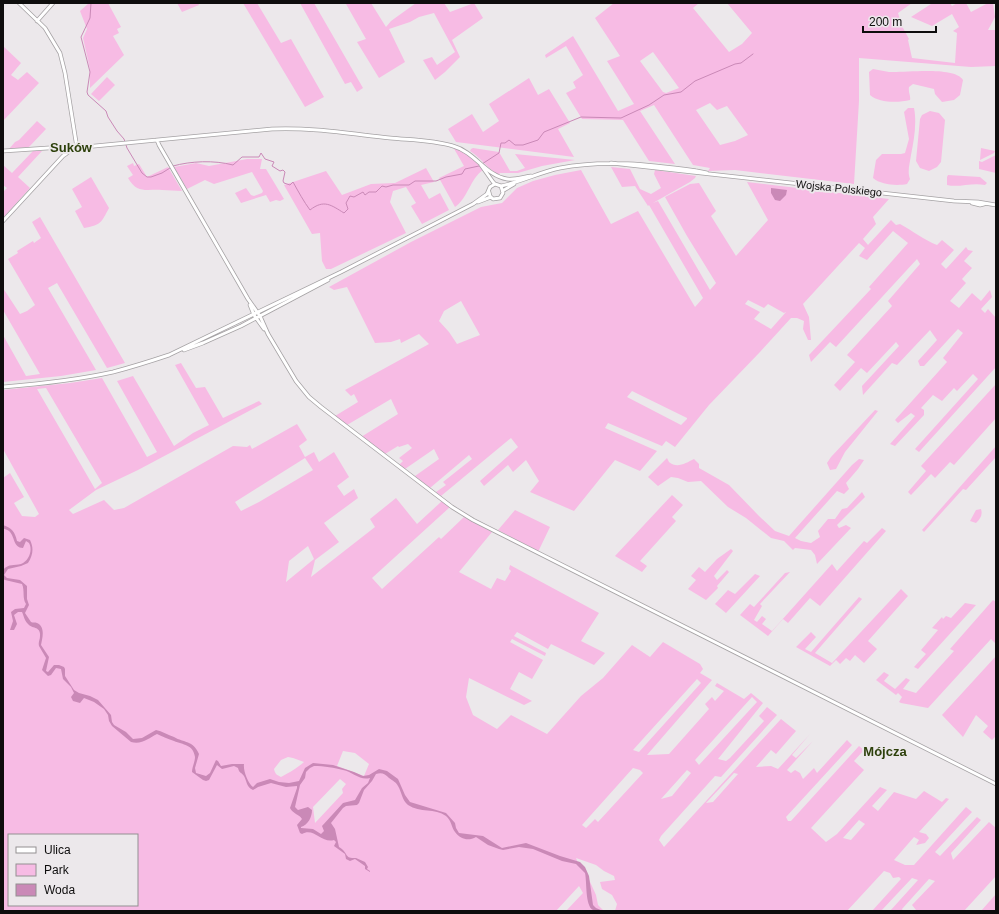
<svg xmlns="http://www.w3.org/2000/svg" width="999" height="914" font-family="Arial,sans-serif">
<style>
.green{fill:#f7bbe4;fill-rule:evenodd}
.water{fill:#ca89b7;fill-rule:evenodd}
.lines{fill:none;stroke-linecap:round;stroke-linejoin:round}
.stream{stroke:#ca89b7;stroke-width:1}
.secondary-casing{stroke:#a5a2a4;stroke-width:4.5}
.secondary{stroke:#fff;stroke-width:3}
.labels{text-anchor:middle;dominant-baseline:central;stroke-width:4;stroke-linejoin:round;paint-order:stroke}
.street-label{font-size:11px;fill:#0e0d0d;stroke:#ece8eb}
.quarter-label{font-size:13px;font-weight:bold;fill:#2d400b;stroke:#ece8eb}
</style>
<rect width="100%" height="100%" fill="#ece8eb"/>
<path class="green" d="M89 3H108L121 27 117 29 119 33 113 36 124 55 90 88V69L83 38 87 29 80 11Z
M177 3H198L199 5 182 12Z
M243 3H257L281 43 291 39 324 97 305 107Z
M300 3H314L363 88 357 92 351 82 345 84Z
M348 3H371L386 27 391 21 416 3H444L450 12 474 3 483 18 452 40 460 57 445 72 435 80 423 60 432 57 437 65 455 52 434 13 419 17 410 22 389 29 405 62 379 78 357 42 366 39 346 4Z
M614 3H699L693 8 729 52 742 44 752 33 727 3H912L898 13 902 26 909 39 908 40 912 58 955 63 957 33 953 31 959 27 952 14 932 26 911 17 931 4 930 3H950L952 6 957 3H966L971 12 988 3H993L995 17 988 30H996V66L971 67 859 58V101L854 184 735 170 708 171 710 168 693 165 654 105 640 111 675 164 649 161 623 120 582 119 566 93 576 88 573 82 583 75 566 46 546 58 545 55 573 36 618 111 634 104 607 61 620 56 595 18ZM653 52 679 88 666 93 663 92 640 61ZM710 103 717 110 727 106 748 135 735 141 720 145 696 110Z
M3 46 21 63 11 75 18 80 27 72 39 83 3 121Z
M873 69C878 70 884 71 889 72 905 73 954 66 963 80L960 95 954 100 942 102 935 94 934 89 913 84 909 87C908 92 911 96 910 100 898 103 879 103 870 95L869 72Z
M107 77 115 85 99 101 91 94Z
M529 78 538 95 549 89 570 123 558 129 574 157 456 142 448 129 472 114 483 132 499 121 489 104Z
M908 108H914C917 123 914 140 911 155 910 163 907 171 910 179L907 184C897 186 881 185 873 178L876 160 882 154H901L905 153 909 139 904 112Z
M930 111 939 113 945 120 941 162 937 167 929 171 920 168 916 161 920 119 922 115Z
M37 121 46 129 29 147 9 149 15 142 19 140Z
M453 147C465 152 475 159 483 170 470 179 468 198 455 207L439 178 464 166Z
M473 148 499 152 510 171H517L525 168 515 154 575 160 542 166 518 173H500L498 175C487 168 481 158 470 151L471 149Z
M981 148 995 151 994 153 980 160Z
M33 151H42L18 177 30 188 3 218V192L7 188 3 185V165L12 173Z
M996 155V173L979 169V161L982 162Z
M247 159H262L260 169H266L284 199 280 201 276 200 270 202 266 195 241 203 235 193 246 188 251 195 254 196 262 193 263 191 252 172 214 184 205 180 187 189 174 167 196 163 209 166Z
M133 163 134 166 139 164 147 177 168 167 182 191C175 191 169 190 162 190 146 189 137 194 128 178L133 175 127 166Z
M611 167 630 169 640 189 651 194 661 188 654 174 655 170 696 176 695 178 690 182 653 203 658 201 710 290 716 283 687 236 665 197 690 184 699 183 716 211 711 216 736 256 768 220 747 182 889 199 873 217 876 224 863 239 868 245 891 220 896 225 900 224C913 231 924 240 937 245L942 240 954 250 941 264 946 269 966 247 968 250 973 251 964 261 972 268 962 279 966 283 950 301 959 308 972 293 981 301 990 290 992 297 981 309 985 313 988 309 996 318V367L919 452 915 449 978 379 973 374 957 391 954 388 942 401 933 395 921 408 924 410V415L895 446 890 444 915 416 911 413 898 423 895 420 947 362 943 358 963 333 958 329 924 366H920L918 361 937 340 930 330 897 365 892 363 863 395 862 386 899 346 896 342 867 373 861 368 840 391 834 385 855 362 847 355 892 306 888 301 920 264 917 259 836 347 830 342 811 362 809 355 871 289 869 287 908 243 893 231 867 260 859 256 865 248 859 243 803 304 809 317 811 340H808L803 329 804 321 797 318H791L760 352 709 405 675 447 666 441 662 446 608 423 605 428 657 451 640 471 615 460 574 511 530 492 539 481 526 460 513 472 508 465 484 486 480 481 518 447 511 438 441 496 436 492 446 485 443 482 472 459 469 455 430 488 415 476 439 459 434 449 405 469 399 465 403 461 399 458 412 448 408 444 399 447 398 446 385 454 361 437 398 414 391 399 347 425 335 416 358 402 354 394 351 396 345 390 429 344 419 334 401 343 400 339 391 342 375 343 347 287 334 290 329 287 411 242 481 207 502 203 517 188 533 181 555 175 581 170 611 224 638 211 695 307 703 298 649 205 648 206 635 186 622 187ZM748 300 764 308 768 304 784 313 786 312 771 329 754 319 760 312 745 304ZM461 301 480 335 457 344 449 332 439 321 444 311ZM632 391 687 418V419L681 425 627 397Z
M426 168 434 182 421 185 429 199 440 193 449 210 422 224 411 206 416 203 406 187 393 191 390 202 406 233 331 269H326L322 261 320 233 312 234 284 185 326 171 342 195 371 184 395 183Z
M948 175 980 177 987 183 985 185C972 182 959 188 947 185V177Z
M91 177 109 208C101 223 101 225 84 228L75 211 82 207 72 189Z
M40 217 125 363 107 368 57 283 48 288 96 370 61 376 3 382V335L26 376 40 374 3 310V288L20 314 27 311 35 305 8 259 18 253 17 251 33 241 34 243 41 238 32 222Z
M181 363 196 388 205 387 223 418 259 401 262 404 138 470 96 490 69 510 73 514 104 500 114 510 124 508 233 446 247 447 250 445 252 449 297 424 307 440 299 446 305 457 314 452 319 462 334 452 349 477 337 486 344 496 354 489 358 498 324 523 339 542 315 560 311 577 375 527 370 519 396 498 417 524 442 501 450 507 372 578 382 589 439 537 441 539 464 517 492 532 459 572 491 589 497 578 505 581 511 571 509 569 510 565 599 613 581 641 605 653 594 665 551 644 548 649 517 632 514 636 546 653 545 656 512 639 510 642 543 660 532 679 519 672 510 689 532 701 524 705 469 678 466 697 473 715 497 729 511 715 547 734 581 696 603 678 632 645 650 657 663 642 700 664 703 669 700 673 712 680 647 755 669 754 709 709 705 704 712 697 715 701 724 691 715 686 717 683 744 699 751 693 763 703 718 759 726 761 730 758 764 721 759 716 767 707 777 715 721 777 715 776 661 836 659 840 664 847 781 719 796 731 776 754 771 750 756 767 771 766 778 769 810 734 792 755 796 758 813 741 787 770 791 773 795 770 800 773 803 779 814 768 817 773 847 740 852 745 786 817 788 821H791L859 746 864 750 854 761 864 770 811 828 826 842 837 834 880 787 887 790 872 806 878 811 894 792 916 799 924 791 942 802 946 798 949 799 919 832 926 834 929 838 925 843 916 845 919 840 914 837 894 860 905 865H914L966 807 972 812 935 852 940 856 977 817 981 820 951 853 953 860 989 822 996 828V876L964 911H915L916 910 912 905 935 881 929 879 902 909 903 911H890L918 880 912 878 881 911H872L901 879 899 877 893 878 890 873 884 871 847 911H615L617 904 612 895 602 889 600 882 615 880 614 876 604 871 596 865 576 858 578 863 586 873 596 895 598 905 604 911H566L583 893 579 886 556 911H3V478L10 473 24 497 14 503 22 516 35 517 39 514 3 449V390L70 383 102 378 147 457 157 452 117 381 133 376 174 446 193 433 209 425 175 365ZM46 388 102 483 95 489 37 389ZM305 458 313 470 259 502 241 511 235 502ZM308 546 314 559 286 582 289 561ZM697 679 701 683 639 752 633 750ZM752 697 757 702 699 765 695 760ZM343 751 355 753 369 764 364 776 337 766ZM288 757 293 758 304 762C296 769 290 772 281 777 277 775 275 774 274 769L281 760ZM633 768 640 770 643 773 598 822 595 819 586 828 582 825ZM687 770 691 773 672 796 661 799ZM734 773 738 774 713 802 706 803ZM340 779 346 784 342 789 343 793 315 823 313 807ZM859 820 865 824 851 840 843 838ZM9 835H137V905H9Z
M996 384V418L954 465 950 462 935 478 931 474 911 495 908 492 926 471 921 466Z
M875 410 878 411 845 452 836 469 830 470 827 463 831 457Z
M996 446V457L966 490 963 489 924 532 922 530Z
M667 458 669 462C677 469 686 463 694 459L699 464V468L729 485 759 516 775 531 789 536 852 465 859 459 864 460 858 469 846 483 849 489 844 494 837 491 795 538 801 541 811 543 820 537 818 531 828 519H835L842 509 847 508 862 492 865 497 837 525 839 528 846 525 851 528 817 564 815 555 811 550 795 548 793 550 784 541 771 538 746 518 728 507 701 481 688 482 678 478 671 477 658 486 648 477Z
M672 495 683 505 672 517 676 521 640 561 647 566 642 572 615 556Z
M981 509C983 515 980 519 976 523L970 521 976 510Z
M515 510 550 527 538 552 498 530Z
M882 528 886 531 820 606 810 598 788 623 783 619 768 636 740 615 750 604 754 607 785 573 790 572 760 604 762 606 754 620 757 622 762 616 766 619 762 624 772 631 832 564 837 571 864 541 867 543Z
M731 549 733 551 714 576 717 580 727 570 729 572 717 586 718 588 706 600 688 589 696 580 691 576 699 567 705 572 717 559Z
M755 574 760 576 726 613 715 604 728 590 735 594Z
M901 589 908 596 868 641 877 649 864 663 855 655 850 661 846 658 840 664 836 660 830 666 796 647 811 632 816 637 805 649 811 652 859 597 862 599 815 653 832 663Z
M993 600 996 602V644L991 639 928 708 901 703 899 702 902 697 898 693 896 695 876 680 884 672 889 675 884 681 895 689 906 678 910 680 903 689 916 693 954 651 950 649Z
M965 603 976 605 918 669 914 667 926 654 921 650 938 630 932 628 942 617 943 619 946 616 951 618Z
M996 656V736L992 740 983 732 988 726 976 715 963 737 942 715Z
M996 894V911H981Z"/>
<path class="water" d="M771 188 787 190 786 195 780 201 775 200 771 193Z
M3 525C12 528 15 532 17 541L20 542 24 538 30 540C34 548 33 555 28 563L21 566 8 569 4 575 7 578 20 580 27 586V599L29 605 25 613 31 622C33 623 35 622 37 623 46 627 42 639 41 645L49 657 46 671 48 672 54 665H59L64 667 65 669V676L74 690 79 693 90 696 98 700 111 715 112 722 114 725 126 732 133 739 142 738 156 730C162 731 168 735 174 737 184 743 193 740 199 754L195 768 196 773 206 776 210 773 216 760 218 761 221 766 232 764H244C243 771 248 783 253 787L257 783 270 779 279 782 289 783 299 781 305 768 313 763 333 765 354 772 363 776 369 775 379 769 387 771 398 779 405 795 410 802 446 813 455 823 456 828 459 833 483 836 502 848 526 843 560 856 580 862 585 867 589 876 593 905 596 908 603 911C600 911 596 912 593 910 585 906 587 882 585 873L576 864 562 861 533 849 519 847 503 850 499 849 488 845 476 837C469 841 461 840 455 832 451 827 452 821 446 816 435 808 420 813 408 805 402 800 402 793 398 786 396 782 393 781 389 778 385 774 382 772 376 774L372 781 364 790 359 803 357 805 346 806 343 808 331 823 335 829 339 847C349 853 344 859 356 858L365 862 368 867 367 869 370 871V872L365 869V866L355 859 350 861 346 859 345 854 334 846 336 842 334 840C322 844 314 827 302 834L300 833 297 825 302 819C299 814 293 814 290 808L297 788V786L286 787 271 783 258 787 253 790C246 787 247 781 244 776 241 772 239 773 238 768L234 766 222 769 217 765 209 780 206 781 203 780 192 772C192 767 195 762 195 757 193 744 183 745 174 741 167 739 162 736 157 734 149 738 142 745 131 742L112 726 109 721 108 715 104 709 94 702 84 698 80 703 73 701 71 697 74 693 71 687 63 679 61 669 56 668 51 675 48 676 42 670 46 658 39 646C38 642 40 640 40 636 41 626 32 629 28 624 24 620 24 616 22 612H18L14 615 17 624 14 630H10L13 621 11 612 15 609 24 608 26 604C22 598 25 591 22 584L5 580 3 579V570C9 563 14 566 21 564 29 561 33 550 29 543L26 541 23 548C13 548 15 536 9 531 8 530 4 529 3 528ZM314 766C324 766 335 768 343 770 353 772 360 781 370 778L368 783 362 788 355 800 343 803 322 826 324 831 321 834 313 829 301 828V827C308 825 312 817 312 810L308 807 298 810 295 807 300 785 305 778 306 772 310 768Z"/>
<g class="lines">
<path class="stream" d="M91 3 90 18 81 37 90 72 87 92 88 95 106 111 108 117 117 131 124 139 127 148 142 173 147 177H151L162 173 170 168
M482 164 499 153 501 143H505L509 140 515 145H523L538 140 544 132 581 117 621 118 649 105 664 95 681 92 695 81 735 64 741 63 753 54
M173 166C191 161 214 160 233 165L242 157H259L261 153 265 159 274 162 272 166 280 171 283 170 285 172 283 181 284 183 290 185 293 182C298 191 304 202 310 210 324 199 331 205 344 213L348 209 346 203 350 196 354 197 363 192 365 195 369 192H376L382 186 386 187 393 185H409L415 181H436L446 177 462 174 465 169 479 166"/>
<g class="secondary-casing">
<path id="secondary" d="M19 3 45 28 60 53 65 73 77 148
M37 21 53 3
M157 140 159 145 248 299 260 316 268 334 296 381 309 397 321 407 452 507 473 520 996 784
M57 148 63 150 66 154
M3 151 63 147 69 151
M611 163 954 201 978 202 996 205
M481 165 493 182 495 184 501 186C521 182 540 172 560 168 606 159 651 165 697 171L707 173
M504 190 514 184
M489 192 490 196 493 199 500 198 503 193 501 186
M478 202 491 197
M972 203 980 205 984 204
M3 221 63 156 74 148 272 129C310 127 352 134 390 138 411 140 433 140 453 146 475 152 486 176 507 179 515 180 523 177 531 176
M250 305 254 315 264 329
M184 350 203 343 241 326 328 280
M169 355 341 272 473 204 487 194 490 187 495 184
M3 387C40 384 77 380 113 372 132 367 151 361 169 355"/>
</g>
<use href="#secondary" class="secondary"/>
</g>
<g class="labels">
<g class="street-label">
<text transform="translate(839 188) rotate(6)">Wojska Polskiego</text>
</g>
<g class="quarter-label">
<text x="71" y="147">Suków</text>
<text x="885" y="751">Mójcza</text>
</g>
</g>
<rect width="999" height="914" fill="none" stroke="#0e0d0d" stroke-width="8"/>
<rect x="8" y="834" width="130" height="72" fill="#ece8eb" stroke="#939092"/>
<rect x="16" y="847" width="20" height="6" fill="#ffffff" stroke="#939092"/>
<text x="44" y="854" font-size="12" fill="#0e0d0d">Ulica</text>
<rect x="16" y="864" width="20" height="12" fill="#f7bbe4" stroke="#939092"/>
<text x="44" y="874" font-size="12" fill="#0e0d0d">Park</text>
<rect x="16" y="884" width="20" height="12" fill="#ca89b7" stroke="#939092"/>
<text x="44" y="894" font-size="12" fill="#0e0d0d">Woda</text>
<path d="M863 26v6h73v-6" fill="none" stroke="#0e0d0d" stroke-width="2"/>
<text x="869" y="26" font-size="12" fill="#0e0d0d" stroke="#ece8eb" stroke-width="3" paint-order="stroke">200 m</text>
</svg>
